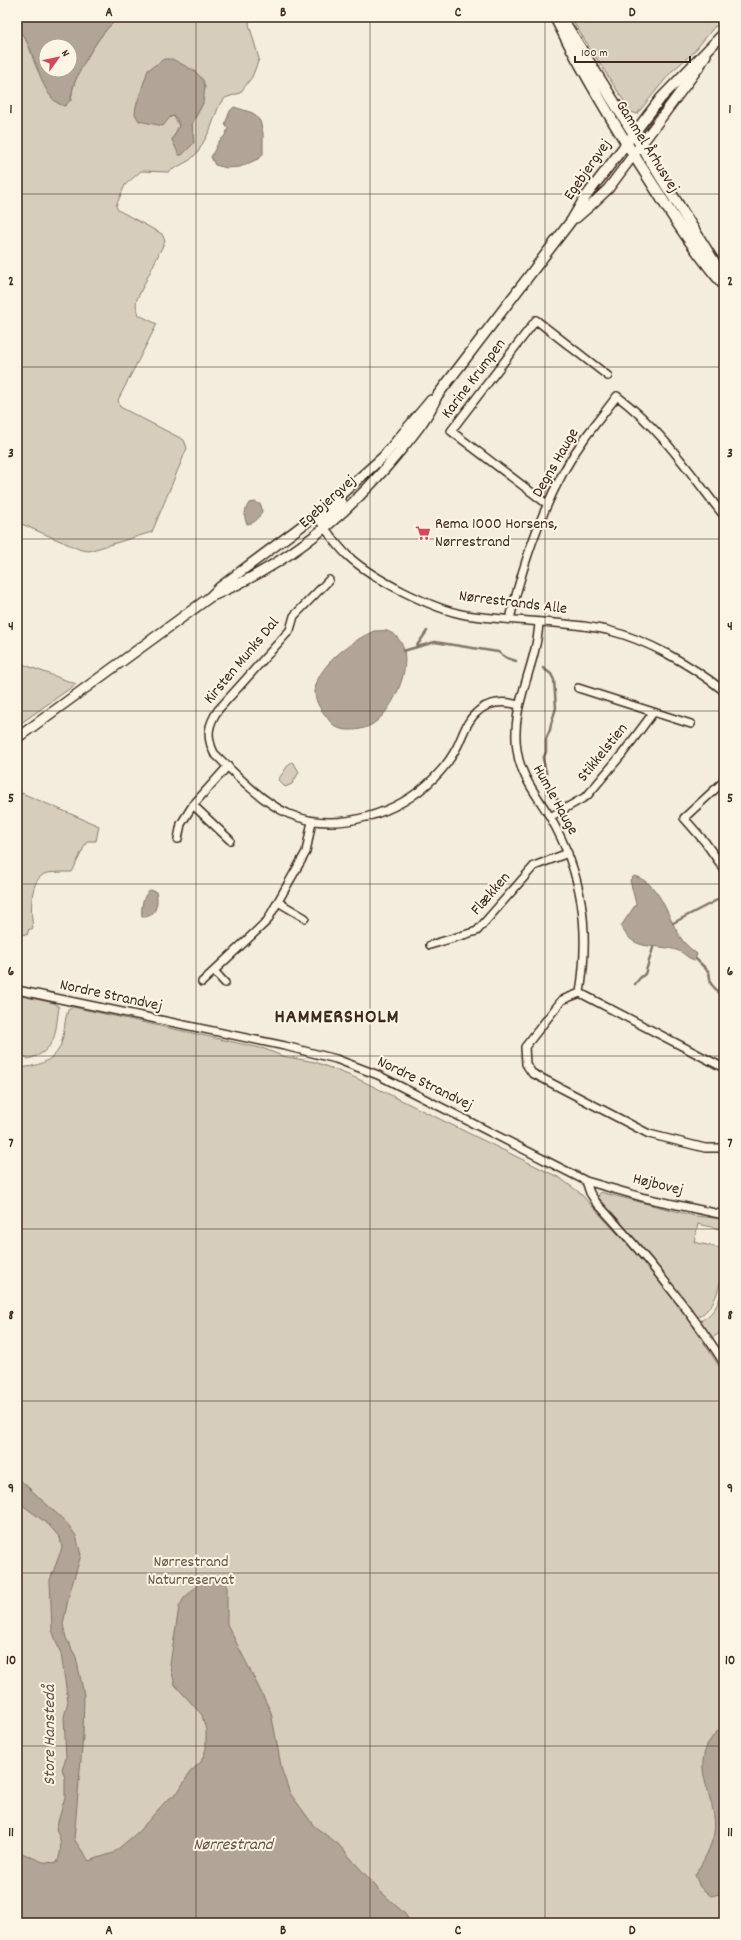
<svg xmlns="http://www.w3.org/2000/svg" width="741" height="1940" font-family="Dekko,sans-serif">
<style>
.green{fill:#d6cdbd;stroke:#887c6e;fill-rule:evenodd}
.water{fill:#b0a596;stroke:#817466;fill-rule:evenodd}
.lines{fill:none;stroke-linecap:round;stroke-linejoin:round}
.stream{stroke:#817466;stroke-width:2.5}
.minor-casing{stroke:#3b2a1e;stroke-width:10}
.tertiary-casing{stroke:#3b2a1e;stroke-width:12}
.secondary-casing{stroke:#3b2a1e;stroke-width:13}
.minor{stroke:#fcf5e5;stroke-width:7}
.tertiary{stroke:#fcf5e5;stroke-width:9}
.secondary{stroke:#fcf5e5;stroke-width:10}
.grid{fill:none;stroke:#3b2a1e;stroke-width:1;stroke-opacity:0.55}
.labels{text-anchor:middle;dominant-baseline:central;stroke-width:4;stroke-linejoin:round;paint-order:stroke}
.street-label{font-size:16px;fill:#3b2a1e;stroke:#fcf5e5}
.poi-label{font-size:16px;fill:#3b2a1e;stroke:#fcf5e5;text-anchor:start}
.park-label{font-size:16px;fill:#625346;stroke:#fcf5e5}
.water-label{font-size:17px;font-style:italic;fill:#645548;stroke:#fcf5e5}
.district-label{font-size:20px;font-weight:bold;letter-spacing:1px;fill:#3b2a1e;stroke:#fcf5e5}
.neatline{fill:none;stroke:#3b2a1e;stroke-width:1.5}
.grid-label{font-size:13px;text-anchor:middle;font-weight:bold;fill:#3b2a1e}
</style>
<rect width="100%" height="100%" fill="#f4eddd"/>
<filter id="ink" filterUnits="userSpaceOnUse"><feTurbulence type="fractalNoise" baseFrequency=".025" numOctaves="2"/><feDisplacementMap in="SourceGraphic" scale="8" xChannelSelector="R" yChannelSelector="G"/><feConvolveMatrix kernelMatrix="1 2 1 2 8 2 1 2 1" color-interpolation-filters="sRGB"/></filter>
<g filter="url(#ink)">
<path class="green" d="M132 17H250L249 24 259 59 252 77 240 93 225 98 218 108 210 130 198 152 190 160 168 172 141 171 125 185 116 206 118 210 162 234 165 241 137 299 136 305 139 315 157 324 118 400 120 407 184 440 187 448 152 532 89 551 81 550 17 522V29C31 41 30 56 38 71 43 80 63 93 71 101 72 96 72 90 74 85 79 68 104 26 119 19L126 23ZM203 103 192 124 193 143 172 140 179 126 174 116 170 117Z
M570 17H724V21L718 27 715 26 693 53 672 71 637 114 631 112Z
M17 662 76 684 17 726Z
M292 762 295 765 299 772 292 784 285 787 278 780 289 764Z
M17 791 99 826 96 841H87L72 872C64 872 55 872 47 873 28 878 31 914 33 929H29L27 935 17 933Z
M17 995 54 1003 59 1007C55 1033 57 1051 28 1059L23 1055 20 1046 17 1047Z
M73 1007 265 1049 282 1056 315 1062 356 1078 560 1178 580 1193 639 1257 688 1318 724 1374V1923H17V1068C35 1067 55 1062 61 1044 65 1033 64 1020 68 1010Z
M600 1192 695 1216 724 1219V1230L698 1224 694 1242 724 1249C720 1276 723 1302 697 1318L650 1257 600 1202 598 1197Z
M724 1278V1330L712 1338 700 1321C718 1312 721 1297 724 1278Z"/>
<path class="water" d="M17 17H132L126 23 119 19C103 26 81 67 74 84 71 93 73 99 65 106 38 101 38 46 17 29ZM46 46H70V70H46Z
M164 59H172L195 71 203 80 205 87 203 103 192 124 194 143 182 155H179L172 140 179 126 177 119 174 116 170 117 163 126 139 121 135 114 136 106 148 70Z
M234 107 253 113 260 121 263 133V154L260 158 240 167 227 168 215 165 211 157 219 141 224 137 228 129 225 124 230 111Z
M256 502 261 505 262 511C259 518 256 523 247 524 243 517 245 509 249 503Z
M374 631C378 631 383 630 387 631 424 644 396 712 371 725 364 729 357 730 350 730 337 730 333 726 326 716 321 710 316 703 315 694 313 668 353 640 374 631Z
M634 876C663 884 667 920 683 941 687 946 692 950 697 954L695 960C688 959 684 953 679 951 656 942 634 954 621 926L636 904 630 880Z
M151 890 156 892C159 903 156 918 142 917 141 908 142 895 151 890Z
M17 1477 67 1523 76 1536 81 1555 69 1595 63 1624 66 1638 76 1657 84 1695 83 1736 74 1839 89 1861 113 1853 138 1832 166 1801 178 1792 190 1772 201 1762 206 1749V1730L202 1715 175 1685 170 1664 179 1607 184 1598 204 1579 220 1576 227 1586V1624L271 1712 282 1771 290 1793 314 1826 338 1844 380 1891 405 1914 411 1923H17V1851L43 1862 57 1863C62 1851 62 1840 56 1829L65 1797V1778L62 1769 66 1758 64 1717 68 1701 61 1654 52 1630 50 1580 62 1548 60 1538 49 1525 17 1501Z
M724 1726V1893L711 1896 700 1887 695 1875C703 1862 711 1848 714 1833 719 1799 689 1771 711 1739 715 1733 718 1730 724 1726Z"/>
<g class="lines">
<path class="stream" d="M416 647 427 631
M403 651 435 642 441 643 498 652 507 658 516 661
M543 668 551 674 554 680 556 708 551 724 550 730 546 739V752L543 759 547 776 546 783 558 800
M673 923 719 899
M696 959 709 972 711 984 722 996 724 1003
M635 984 640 978 645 974 653 948"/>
<g class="minor-casing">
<path id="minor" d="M547 504 451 431 536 320 608 376
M316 516C326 529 336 545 348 556 373 579 432 609 466 615 512 622 560 620 607 630 648 640 691 665 724 691
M329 580 294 616 290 630 218 710C208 725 206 736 214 753 234 773 263 803 289 814 337 834 398 814 434 778 442 770 452 757 457 747 463 735 466 722 476 713 488 701 505 701 519 705
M510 619C525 555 548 488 587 435 597 422 607 409 617 396 661 429 691 474 724 516
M539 622C537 666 510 705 517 750 520 776 537 795 550 817 583 874 590 929 580 993
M578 688 691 724
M724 781 684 818 705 842 724 869
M193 805 230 840
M550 817 587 796 623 753 653 713
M178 839 181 824 193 805 228 766
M278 902 305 918
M430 945 477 931 534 866 568 853
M214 971 225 983
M202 982 267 921 306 852 312 821
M17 990 285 1046 336 1059 378 1075 586 1181 590 1193 596 1202C643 1253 687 1305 724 1363
M724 1068 580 993 562 1000 525 1047 526 1064 532 1073 649 1134 705 1148H724
M586 1181 645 1198 724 1215"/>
</g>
<g class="tertiary-casing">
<path id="tertiary" d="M576 218 591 205 608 189 699 67 706 55
M325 528C321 516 333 509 341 502
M210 597C285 566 349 514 400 451 414 434 429 416 437 396L571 221 584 199 661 98 724 33
M17 738 210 597 220 587 327 507 383 457 431 400"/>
</g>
<g class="secondary-casing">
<path id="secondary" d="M555 17C585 76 619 133 655 188 676 222 698 255 724 285
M564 22 724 278"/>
</g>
<use href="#minor" class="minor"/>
<use href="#tertiary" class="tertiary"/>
<use href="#secondary" class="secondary"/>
</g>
</g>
<path class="grid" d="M196 17V1923M370 17V1923M545 17V1923M17 194H724M17 367H724M17 539H724M17 711H724M17 884H724M17 1056H724M17 1229H724M17 1401H724M17 1573H724M17 1746H724"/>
<defs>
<g id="supermarket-bare" transform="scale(1.2)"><path d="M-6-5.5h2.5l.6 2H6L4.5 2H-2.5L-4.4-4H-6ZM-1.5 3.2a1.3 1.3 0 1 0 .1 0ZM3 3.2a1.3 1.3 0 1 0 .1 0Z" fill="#d1495b" stroke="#fcf5e5" stroke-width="2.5" paint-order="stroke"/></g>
</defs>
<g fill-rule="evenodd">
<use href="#supermarket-bare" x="423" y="533"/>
</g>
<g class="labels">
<g class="street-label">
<text transform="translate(647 147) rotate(58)">Gammel Århusvej</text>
<text transform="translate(588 170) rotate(-55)">Egebjergvej</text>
<text transform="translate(474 379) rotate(-53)">Karine Krumpen</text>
<text transform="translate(556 463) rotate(-60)">Degns Hauge</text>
<text transform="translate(328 502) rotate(-42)">Egebjergvej</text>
<text transform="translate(513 603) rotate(7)">Nørrestrands Alle</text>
<text transform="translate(242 661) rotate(-50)">Kirsten Munks Dal</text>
<text transform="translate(603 753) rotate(-51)">Stikkelstien</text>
<text transform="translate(555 800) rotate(61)">Humle Hauge</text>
<text transform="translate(491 894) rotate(-49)">Flækken</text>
<text transform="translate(111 996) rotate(12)">Nordre Strandvej</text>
<text transform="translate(425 1084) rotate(26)">Nordre Strandvej</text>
<text transform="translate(658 1185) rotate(14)">Højbovej</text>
</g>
<g class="poi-label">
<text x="435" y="524">Rema 1000 Horsens,<tspan x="435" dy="18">Nørrestrand</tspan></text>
</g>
<g class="park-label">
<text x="191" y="1562">Nørrestrand<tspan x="191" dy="18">Naturreservat</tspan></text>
</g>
<g class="water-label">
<text transform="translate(51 1735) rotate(-90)">Store Hanstedå</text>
<text x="233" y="1846">Nørrestrand</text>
</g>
<g class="district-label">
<text x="337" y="1018">HAMMERSHOLM</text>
</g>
</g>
<rect width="741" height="1940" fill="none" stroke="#fcf5e5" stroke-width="44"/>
<g transform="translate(58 58) rotate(57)"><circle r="19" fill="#fcf5e5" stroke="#afa495"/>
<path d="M0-3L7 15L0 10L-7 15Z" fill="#d1495b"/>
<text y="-6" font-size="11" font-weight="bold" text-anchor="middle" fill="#3b2a1e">N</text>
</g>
<path d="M575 56v6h115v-6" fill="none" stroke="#3b2a1e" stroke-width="2"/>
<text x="581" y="56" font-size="12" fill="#3b2a1e" stroke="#fcf5e5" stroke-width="3" paint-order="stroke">100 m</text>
<rect x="22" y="22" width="697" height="1896" class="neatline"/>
<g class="grid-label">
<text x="109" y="16">A</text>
<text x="283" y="16">B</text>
<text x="458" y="16">C</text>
<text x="632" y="16">D</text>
<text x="11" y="113">1</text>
<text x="730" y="113">1</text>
<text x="11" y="285">2</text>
<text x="730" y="285">2</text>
<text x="11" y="457">3</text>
<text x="730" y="457">3</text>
<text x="11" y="630">4</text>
<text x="730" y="630">4</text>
<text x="11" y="802">5</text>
<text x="730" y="802">5</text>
<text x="11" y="975">6</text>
<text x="730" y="975">6</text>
<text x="11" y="1147">7</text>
<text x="730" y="1147">7</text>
<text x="11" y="1319">8</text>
<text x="730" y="1319">8</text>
<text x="11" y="1492">9</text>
<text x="730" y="1492">9</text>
<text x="11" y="1664">10</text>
<text x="730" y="1664">10</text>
<text x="11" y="1836">11</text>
<text x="730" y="1836">11</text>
<text x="109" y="1934">A</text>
<text x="283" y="1934">B</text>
<text x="458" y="1934">C</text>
<text x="632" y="1934">D</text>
</g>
</svg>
